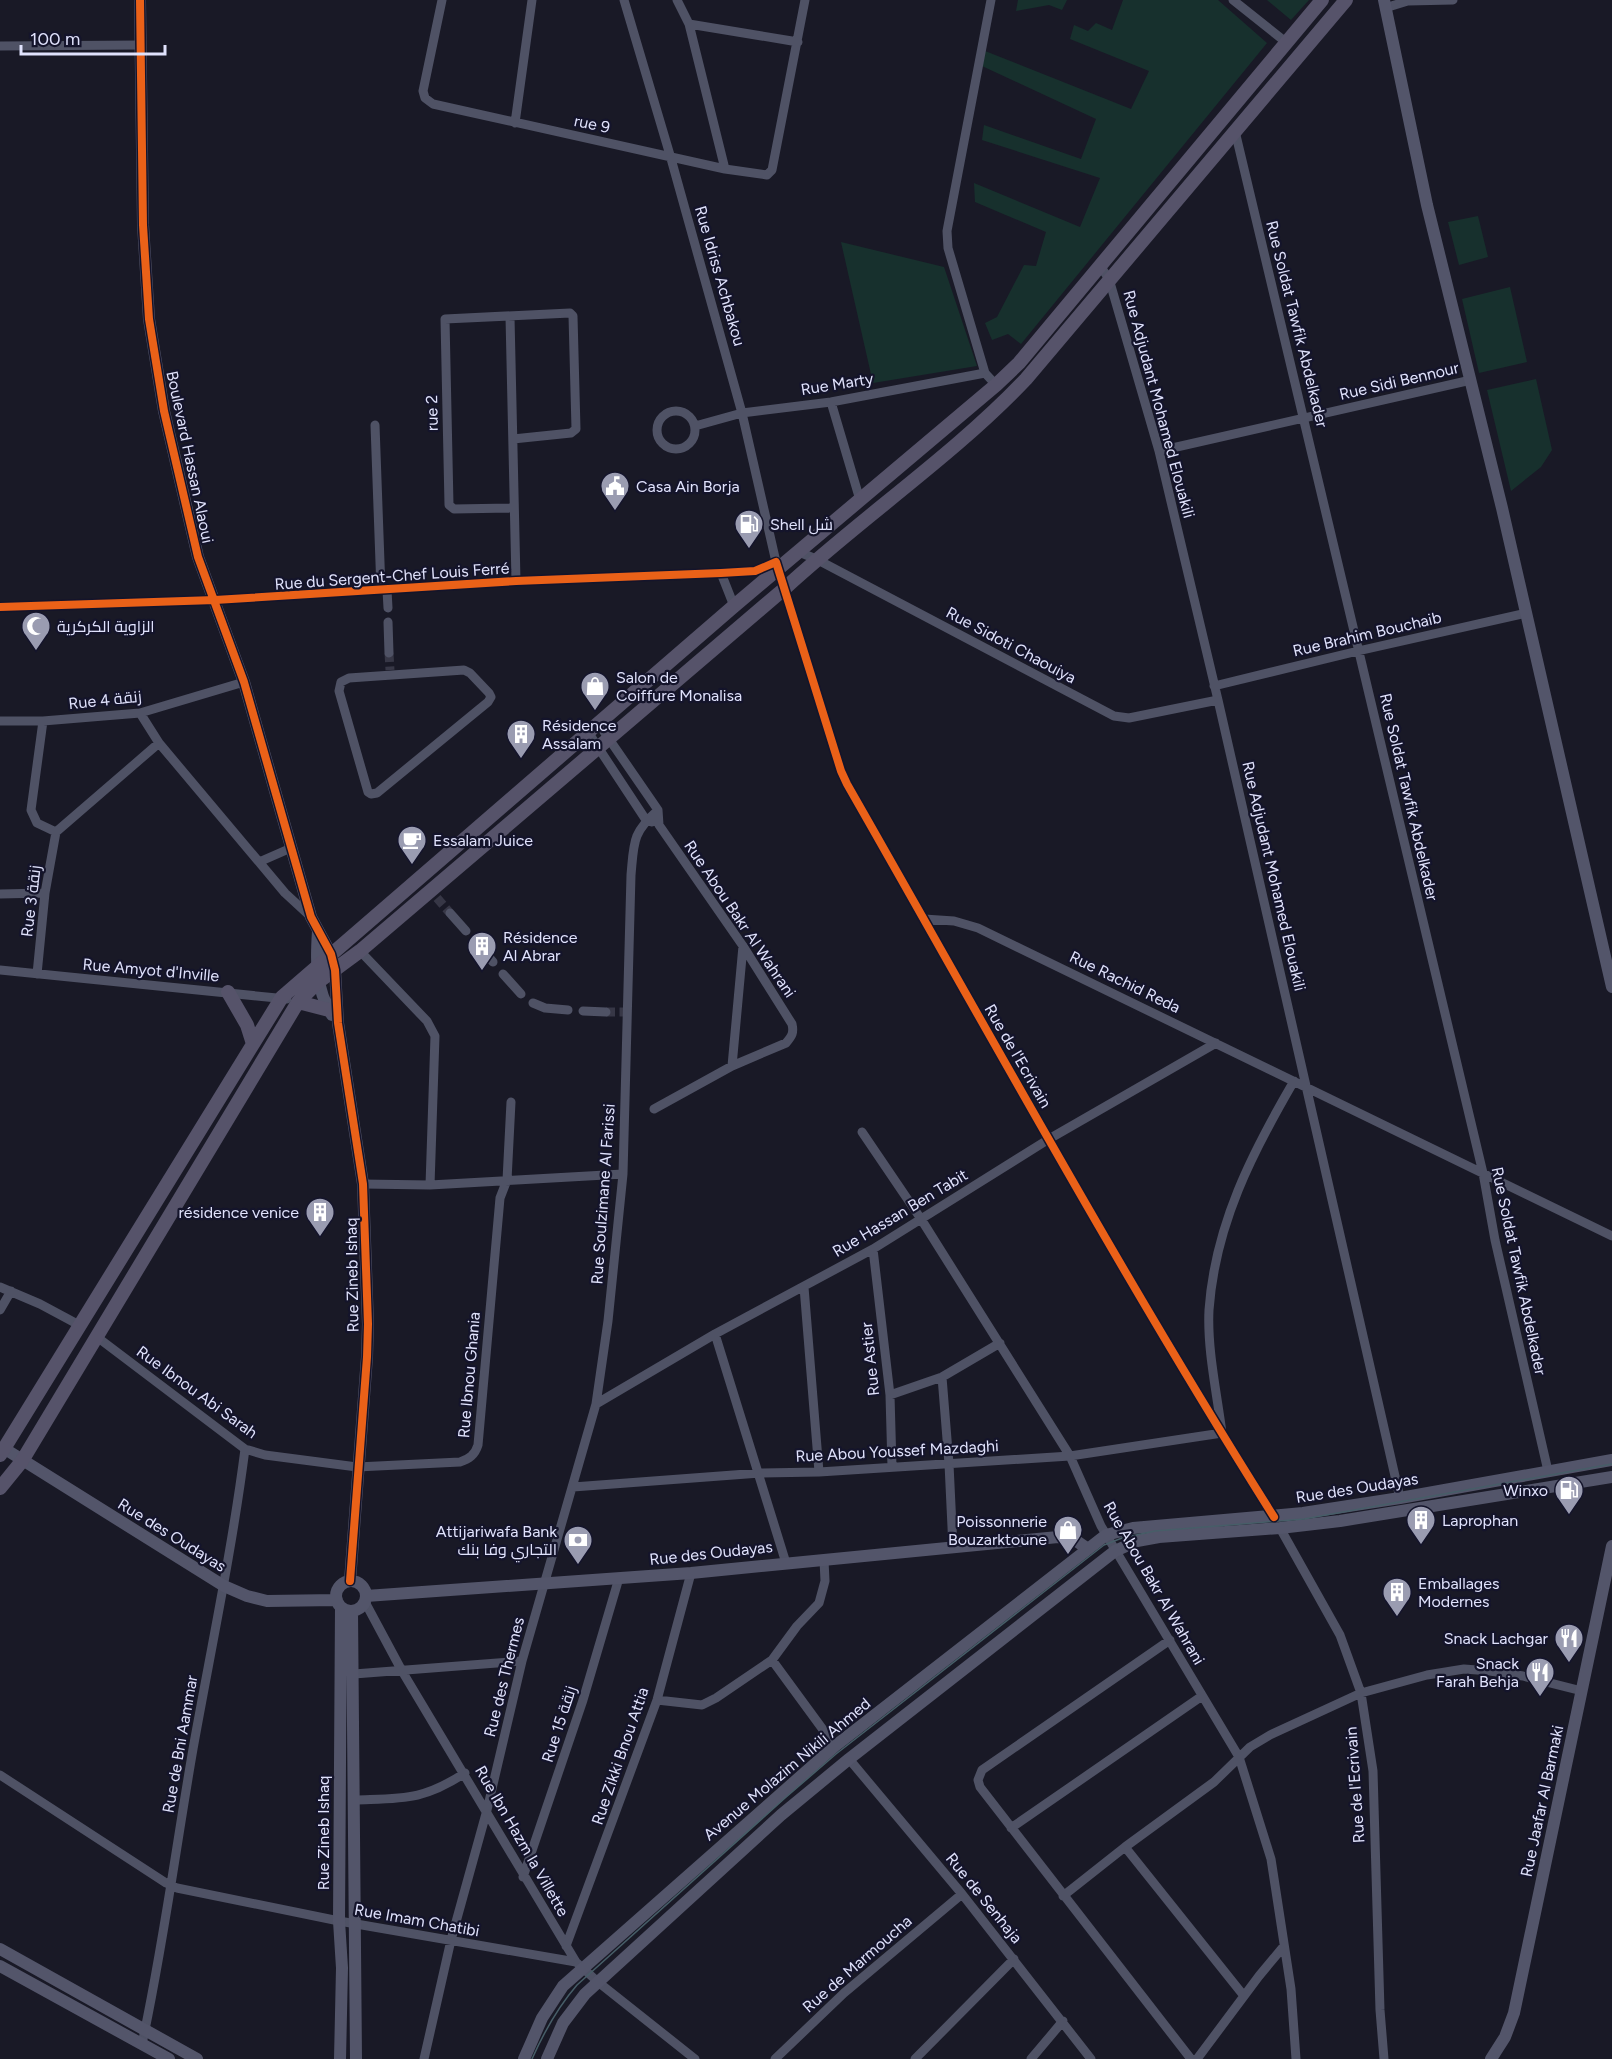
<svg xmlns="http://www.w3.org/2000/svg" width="1612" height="2059" font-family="Figtree,Cairo,sans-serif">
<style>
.green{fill:#17302d}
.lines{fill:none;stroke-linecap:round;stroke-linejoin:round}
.street-tunnel{stroke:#373746;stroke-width:9;stroke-dasharray:9 4.5;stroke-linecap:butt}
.street{stroke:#4f5265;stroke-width:9}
.secondary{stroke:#53556a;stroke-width:12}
.primary{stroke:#56536a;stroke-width:14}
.tram{stroke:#475e68;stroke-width:1.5}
.cycleway-casing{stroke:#14142b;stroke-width:11}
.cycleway{stroke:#ea6118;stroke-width:8}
.labels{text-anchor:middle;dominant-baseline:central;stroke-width:4.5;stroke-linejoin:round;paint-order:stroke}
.street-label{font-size:16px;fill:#e0e2fc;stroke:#14142b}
.poi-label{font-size:16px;fill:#e0e2fc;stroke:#14142b;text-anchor:start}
</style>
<rect width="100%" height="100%" fill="#191926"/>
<path class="green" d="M1018 0H1067L1062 10 1049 5 1016 11Z
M1123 0H1218L1267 43 1021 344 1008 334 992 340 985 323 997 317 1024 265 1036 266 1046 232 975 202 974 183 1080 227 1100 178 982 140 984 125 1081 159 1096 119 982 66 985 51 1131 109 1149 71 1070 39 1074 25 1088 31 1096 23 1112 30Z
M1267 0H1309L1291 20Z
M1478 216 1488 257 1459 265 1448 222Z
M841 242 944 267 977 366 873 383Z
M1510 287 1527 362 1479 373 1462 299Z
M1536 379 1552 450 1541 467 1511 491 1487 390Z"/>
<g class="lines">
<path class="street-tunnel" d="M389 653 390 670
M437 898 450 913
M606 1012H624"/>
<path class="street" d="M442 0 423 91 425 98 433 104 725 169 767 175 772 170 805 0
M624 0 670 155 742 413 776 562
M677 0 689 24 725 169
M991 0 947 231 948 248 985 373 996 385
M1233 0 1287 43
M1408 1 1453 0
M1385 8 1411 0
M689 24 798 42
M0 46 139 45
M515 123 532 0
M1235 131 1483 1173 1495 1240 1548 1471
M1101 267 1109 279 1159 451 1218 700 1400 1498
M510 317 516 581
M831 402 860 500
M657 430a19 19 0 1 1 38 0a19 19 0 1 1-38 0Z
M375 425 381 590
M695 426 742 413 831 402 985 373
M513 439 571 433 576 429 573 316 570 313 445 319 449 505 454 509 514 508
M1159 451 1471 380
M799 552 816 559 1114 716 1129 718 1218 700
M721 573 734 606
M387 590 388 608
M0 607 215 600 516 581 721 573 755 571 776 562 841 771 847 784C987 1029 1123 1278 1274 1517
M388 622 389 653
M464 670 470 673 489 693 491 697 488 702 377 793 371 794 368 792 339 691 341 682 349 678Z
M1214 686 1358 651 1527 613
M140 713 159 743 285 893 311 917
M0 721H43L140 713 244 682
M43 721 31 810 37 823 56 832
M598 723 658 810 659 825 743 946 792 1024C794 1033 792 1036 786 1043L732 1066 654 1109
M588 732 646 820 652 822
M56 832 159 743
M259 862 291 848
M0 894 45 893
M450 913 466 931
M924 919 954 921 978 928 1612 1236
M477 943 493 962
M360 951 427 1021 435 1036 430 1185
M0 970 287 999
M37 974 45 893 56 832
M503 974 521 994
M533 1003 545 1008 568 1010
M583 1011 606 1012
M732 1066 743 946
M862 1132 921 1219 1070 1456 1101 1526 1239 1757 1271 1859 1291 1989 1296 2059
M363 1184 430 1185 623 1174
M873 1249 890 1395 892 1467
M0 1287 40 1304 81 1326
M804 1287 819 1472
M0 1310 11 1291
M715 1334 786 1563
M97 1337 245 1449 265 1455 357 1467 460 1462C469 1459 475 1455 478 1445L500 1198 507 1180 511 1102
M942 1377 949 1464 953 1548
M890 1395 942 1377 1000 1343
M596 1404 715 1334 873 1249 1049 1139 1216 1043
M573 1487 760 1473 819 1472 1070 1456 1222 1433C1217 1394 1207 1349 1209 1310 1215 1225 1252 1153 1294 1081
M1280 1528 1340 1635 1361 1693 1373 1771 1380 2010 1384 2059
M365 1602 402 1671 576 1962 598 1982 695 2059
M1170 1640 982 1770 978 1780 980 1787 1191 2059
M772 1660 835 1746
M354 1674 522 1661
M657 1700 702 1705 716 1698 772 1660 797 1626 819 1603 825 1581 824 1560
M849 1759 962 1894 1091 2059
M0 1775 166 1883 177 1888 339 1921 576 1962
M354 1800C403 1798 422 1801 465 1773
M1011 1828 1202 1696
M1125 1847 1244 1996
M523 1877 583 1700 619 1578
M1063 1896 1125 1847 1214 1782 1250 1747 1270 1735 1361 1693 1427 1675 1464 1669 1490 1671 1523 1676 1582 1691
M566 1946 657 1700 691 1573
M142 2044C163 1947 176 1847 193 1749 211 1649 232 1550 245 1449
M424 2059 451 1940 487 1810 522 1661 596 1404 608 1321 623 1174 631 875C634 842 632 833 658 810
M775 2059 844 1993 962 1894
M915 2059 1014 1959
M1031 2059 1063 2021
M1197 2059 1259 1976 1284 1946"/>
<path class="secondary" d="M140 0 143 225 149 319 164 411 198 557 244 682 311 917 331 954 335 970 338 1023 363 1184 368 1324 367 1357 350 1581
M1384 0 1427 205 1502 508 1612 987
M318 931C316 961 315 988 332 1015
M5 1449 224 1586 247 1596 267 1601 337 1600
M336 1596a15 15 0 1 1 30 0a15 15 0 1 1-30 0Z
M366 1596 691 1573 1058 1537 1072 1538 1088 1549
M352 1611 356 2059
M0 1949 197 2059
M0 1966 169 2059
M340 2059 342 1968 339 1921 341 1607
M524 2059 542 2018 563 1986 835 1746 1106 1535 1133 1528 1303 1513 1400 1498 1612 1460
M547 2059 563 2023 585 1994 781 1815 849 1759 1115 1551 1137 1541 1159 1537 1280 1528 1340 1521 1612 1477
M1491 2059 1505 2037 1514 2013 1612 1546"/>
<path class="primary" d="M228 992 247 1025 253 1044
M298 1002 329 1010
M0 1455 282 997 734 606 996 385 1019 363 1322 0
M0 1488 22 1461 298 1002 318 982 360 951 784 589C862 517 954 455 1026 379L1346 0"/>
<path class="tram" d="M532 2059C544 2032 558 2007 577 1985L785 1798 836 1754 1104 1545 1122 1538 1155 1531 1304 1519 1612 1464"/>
<g class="cycleway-casing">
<path id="cycleway" d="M140 0 143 225 149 319 164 411 198 557 244 682 311 917 331 954 335 970 338 1023 363 1184 368 1324 367 1357 350 1581
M0 607 215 600 516 581 721 573 755 571 776 562 841 771 847 784C987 1029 1123 1278 1274 1517"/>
</g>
<use href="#cycleway" class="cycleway"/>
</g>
<defs>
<g id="civic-pin" transform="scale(1.5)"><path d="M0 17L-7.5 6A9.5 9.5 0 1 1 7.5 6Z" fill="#9a9cb1" stroke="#14142b"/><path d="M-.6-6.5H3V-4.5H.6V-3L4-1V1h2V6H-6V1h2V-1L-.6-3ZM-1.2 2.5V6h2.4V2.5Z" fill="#fff"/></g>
<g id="fuel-pin" transform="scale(1.5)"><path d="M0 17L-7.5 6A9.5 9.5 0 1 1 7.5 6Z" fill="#9a9cb1" stroke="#14142b"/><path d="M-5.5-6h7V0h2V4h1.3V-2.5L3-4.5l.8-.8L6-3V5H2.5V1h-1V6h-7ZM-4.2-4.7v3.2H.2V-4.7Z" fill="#fff"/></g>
<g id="mosque-pin" transform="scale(1.5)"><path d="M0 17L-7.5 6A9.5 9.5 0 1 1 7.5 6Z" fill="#9a9cb1" stroke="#14142b"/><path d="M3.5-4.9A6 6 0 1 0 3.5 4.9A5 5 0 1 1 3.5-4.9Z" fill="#fff"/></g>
<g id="shop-pin" transform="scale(1.5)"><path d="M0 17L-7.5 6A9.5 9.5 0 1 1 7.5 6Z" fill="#9a9cb1" stroke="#14142b"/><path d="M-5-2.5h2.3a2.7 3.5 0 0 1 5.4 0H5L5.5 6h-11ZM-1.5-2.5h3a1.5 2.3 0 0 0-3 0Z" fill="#fff"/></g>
<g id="building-pin" transform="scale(1.5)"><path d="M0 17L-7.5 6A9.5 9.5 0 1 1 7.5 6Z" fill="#9a9cb1" stroke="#14142b"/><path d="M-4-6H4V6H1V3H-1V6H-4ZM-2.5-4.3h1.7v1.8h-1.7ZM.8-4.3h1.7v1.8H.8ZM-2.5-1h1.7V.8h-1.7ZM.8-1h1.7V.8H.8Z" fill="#fff"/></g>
<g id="cafe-pin" transform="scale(1.5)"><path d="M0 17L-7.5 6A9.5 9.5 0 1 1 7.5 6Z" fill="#9a9cb1" stroke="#14142b"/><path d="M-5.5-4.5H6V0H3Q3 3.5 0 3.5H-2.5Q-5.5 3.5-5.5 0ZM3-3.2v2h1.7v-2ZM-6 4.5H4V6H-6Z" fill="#fff"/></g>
<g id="bank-pin" transform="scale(1.5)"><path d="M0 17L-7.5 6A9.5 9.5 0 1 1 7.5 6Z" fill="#9a9cb1" stroke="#14142b"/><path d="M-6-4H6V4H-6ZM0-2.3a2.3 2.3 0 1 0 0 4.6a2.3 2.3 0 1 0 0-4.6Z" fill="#fff"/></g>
<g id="restaurant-pin" transform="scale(1.5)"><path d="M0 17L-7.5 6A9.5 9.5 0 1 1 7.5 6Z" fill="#9a9cb1" stroke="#14142b"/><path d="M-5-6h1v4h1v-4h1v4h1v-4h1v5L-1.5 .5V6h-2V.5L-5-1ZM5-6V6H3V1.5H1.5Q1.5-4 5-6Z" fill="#fff"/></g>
</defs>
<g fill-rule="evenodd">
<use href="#civic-pin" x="615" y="486"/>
<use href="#fuel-pin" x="749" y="524"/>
<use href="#mosque-pin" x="36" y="626"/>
<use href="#shop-pin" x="595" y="686"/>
<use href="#building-pin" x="521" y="734"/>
<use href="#cafe-pin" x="412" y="840"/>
<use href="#building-pin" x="482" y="946"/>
<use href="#building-pin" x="320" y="1212"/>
<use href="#fuel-pin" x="1569" y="1490"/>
<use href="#building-pin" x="1421" y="1520"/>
<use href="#shop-pin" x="1068" y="1530"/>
<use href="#bank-pin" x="578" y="1540"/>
<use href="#building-pin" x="1397" y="1592"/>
<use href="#restaurant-pin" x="1569" y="1638"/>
<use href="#restaurant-pin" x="1540" y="1672"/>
</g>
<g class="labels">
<g class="street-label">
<text transform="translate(592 124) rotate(12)">rue 9</text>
<text transform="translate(720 276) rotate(74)">Rue Idriss Achbakou</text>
<text transform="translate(1297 324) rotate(76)">Rue Soldat Tawfik Abdelkader</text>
<text transform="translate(1399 381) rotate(-13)">Rue Sidi Bennour</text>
<text transform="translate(837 384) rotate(-9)">Rue Marty</text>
<text transform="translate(1159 404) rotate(75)">Rue Adjudant Mohamed Elouakili</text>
<text transform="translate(432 413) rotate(-91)">rue 2</text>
<text transform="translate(190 457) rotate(78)">Boulevard Hassan Alaoui</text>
<text transform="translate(392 576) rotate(-4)">Rue du Sergent-Chef Louis Ferré</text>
<text transform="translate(1367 634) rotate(-13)">Rue Brahim Bouchaib</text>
<text transform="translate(1011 645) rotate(28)">Rue Sidoti Chaouiya</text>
<text transform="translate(105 700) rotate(-6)">Rue 4 زنقة</text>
<text transform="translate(1409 797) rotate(77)">Rue Soldat Tawfik Abdelkader</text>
<text transform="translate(1274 876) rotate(77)">Rue Adjudant Mohamed Elouakili</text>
<text transform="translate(31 901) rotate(-83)">Rue 3 زنقة</text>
<text transform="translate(740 919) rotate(56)">Rue Abou Bakr Al Wahrani</text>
<text transform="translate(151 970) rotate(5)">Rue Amyot d'Inville</text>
<text transform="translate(1125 982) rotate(26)">Rue Rachid Reda</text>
<text transform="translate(1018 1056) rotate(60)">Rue de l'Ecrivain</text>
<text transform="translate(603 1194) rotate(-86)">Rue Soulzimane Al Farissi</text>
<text transform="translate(900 1213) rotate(-31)">Rue Hassan Ben Tabit</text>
<text transform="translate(1519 1271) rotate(78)">Rue Soldat Tawfik Abdelkader</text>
<text transform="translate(352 1275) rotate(-91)">Rue Zineb Ishaq</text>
<text transform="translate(870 1359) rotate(-96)">Rue Astier</text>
<text transform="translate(469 1375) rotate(-85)">Rue Ibnou Ghania</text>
<text transform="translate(197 1392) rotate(36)">Rue Ibnou Abi Sarah</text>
<text transform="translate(897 1451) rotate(-3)">Rue Abou Youssef Mazdaghi</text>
<text transform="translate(1357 1488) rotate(-9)">Rue des Oudayas</text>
<text transform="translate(172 1535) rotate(32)">Rue des Oudayas</text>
<text transform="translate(711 1553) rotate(-6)">Rue des Oudayas</text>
<text transform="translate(1154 1583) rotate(60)">Rue Abou Bakr Al Wahrani</text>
<text transform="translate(504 1677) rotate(-76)">Rue des Thermes</text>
<text transform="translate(559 1724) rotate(-72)">Rue 15 زنقة</text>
<text transform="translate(180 1744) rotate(-80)">Rue de Bni Aammar</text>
<text transform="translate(620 1756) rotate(-71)">Rue Zikki Bnou Attia</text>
<text transform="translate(787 1769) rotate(-40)">Avenue Molazim Nikili Ahmed</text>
<text transform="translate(1355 1785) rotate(-94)">Rue de l'Ecrivain</text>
<text transform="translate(1542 1801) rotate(-78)">Rue Jaafar Al Barmaki</text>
<text transform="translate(323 1833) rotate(-90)">Rue Zineb Ishaq</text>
<text transform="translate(522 1841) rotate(60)">Rue Ibn Hazm la Villette</text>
<text transform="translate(984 1898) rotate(51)">Rue de Senhaja</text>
<text transform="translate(417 1920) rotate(10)">Rue Imam Chatibi</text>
<text transform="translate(857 1964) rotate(-41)">Rue de Marmoucha</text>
</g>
<g class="poi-label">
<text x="636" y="486">Casa Ain Borja</text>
<text x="770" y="524">Shell شل</text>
<text x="57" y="626">الزاوية الكركرية</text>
<text x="616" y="677">Salon de<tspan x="616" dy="18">Coiffure Monalisa</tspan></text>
<text x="542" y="725">Résidence<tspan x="542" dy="18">Assalam</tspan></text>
<text x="433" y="840">Essalam Juice</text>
<text x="503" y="937">Résidence<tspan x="503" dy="18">Al Abrar</tspan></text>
<text x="299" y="1212" text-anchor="end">résidence venice</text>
<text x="1548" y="1490" text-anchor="end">Winxo</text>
<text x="1442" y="1520">Laprophan</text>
<text x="1047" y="1521" text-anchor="end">Poissonnerie<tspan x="1047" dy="18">Bouzarktoune</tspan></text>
<text x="557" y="1531" text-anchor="end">Attijariwafa Bank<tspan x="557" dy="18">التجاري وفا بنك</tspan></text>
<text x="1418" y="1583">Emballages<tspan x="1418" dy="18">Modernes</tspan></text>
<text x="1548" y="1638" text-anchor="end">Snack Lachgar</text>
<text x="1519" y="1663" text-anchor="end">Snack<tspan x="1519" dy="18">Farah Behja</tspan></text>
</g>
</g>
<path d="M21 45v9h144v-9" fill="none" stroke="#e0e2fc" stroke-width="3"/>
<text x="30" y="45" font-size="18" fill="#e0e2fc" stroke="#14142b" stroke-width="4.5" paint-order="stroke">100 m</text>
</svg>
